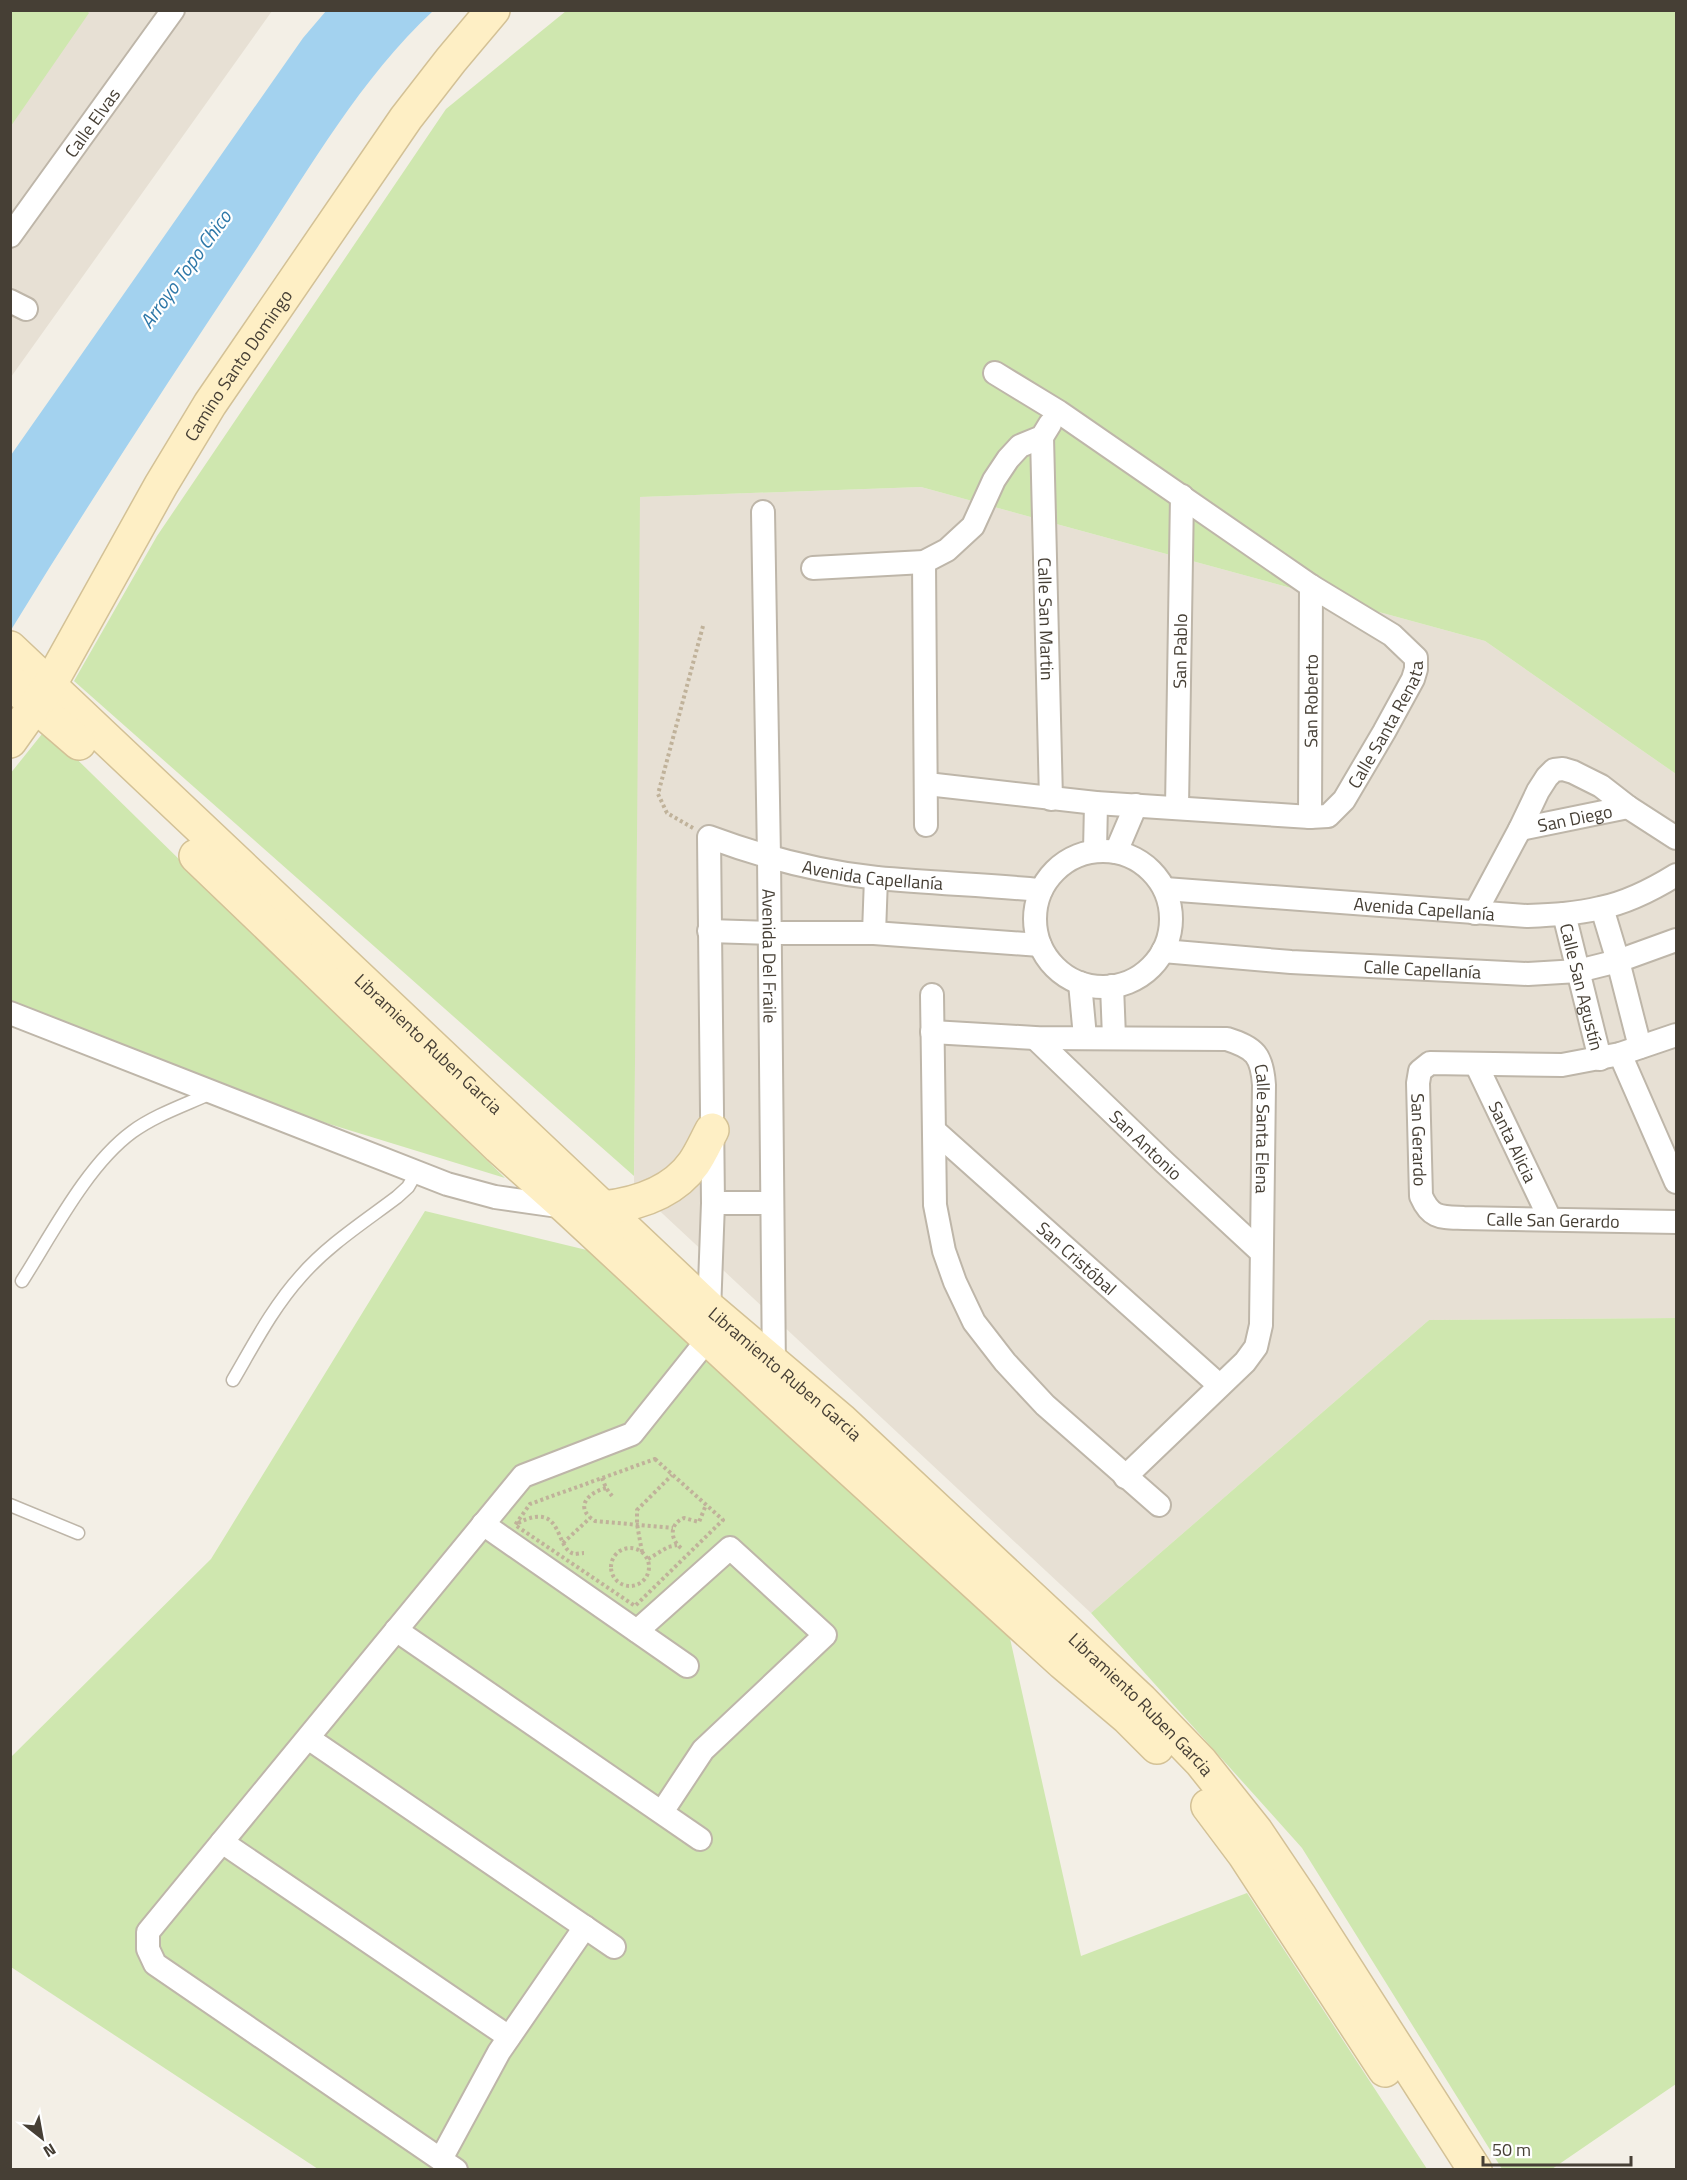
<svg xmlns="http://www.w3.org/2000/svg" width="1687" height="2180" font-family="'Titillium Web',sans-serif">
<style>
.residential{fill:#e7e0d4}
.green{fill:#cfe7af}
.water{fill:#a3d2ef}
.lines{fill:none;stroke-linecap:round;stroke-linejoin:round}
.lane-casing{stroke:#beb6a9;stroke-width:15}
.street-casing{stroke:#beb6a9;stroke-width:26}
.secondary-casing{stroke:#d3c196;stroke-width:36}
.path{stroke:#c0b29a;stroke-width:4;stroke-dasharray:3 3;stroke-linecap:butt}
.lane{stroke:#fff;stroke-width:12}
.street{stroke:#fff;stroke-width:22}
.secondary{stroke:#feefc5;stroke-width:33}
.labels{text-anchor:middle;dominant-baseline:central;stroke-width:4.5;stroke-linejoin:round;paint-order:stroke}
.street-label{font-size:18px;fill:#463f35;stroke:#fff}
.water-label{font-size:20px;font-style:italic;fill:#2e78a8;stroke:#fff}
</style>
<rect width="100%" height="100%" fill="#f3efe6"/>
<path class="residential" d="M11 11H272L11 377Z
M921 487 1485 641 1676 774V1318L1429 1320 1091 1613 634 1187 639 497Z"/>
<path class="green" d="M11 10H86L89 13 11 126Z
M566 11H1676V774L1485 641 921 487 640 497 634 1176 74 681 157 536 446 109Z
M46 729 505 1178 264 1104 11 1001 10 774Z
M425 1211 599 1253 1009 1634 1081 1956 1247 1893 1427 2169H318L11 1967V1757L211 1559Z
M1676 1318V2084L1552 2169H1502L1302 1848 1091 1613 1429 1320Z"/>
<path class="water" d="M326 11H433C361 78 311 166 257 248 173 374 90 501 11 630V455L303 38Z"/>
<g class="lines">
<g class="lane-casing">
<path id="lane" d="M22 1281C52 1234 87 1165 132 1132 155 1115 185 1105 211 1093
M233 1380C254 1344 273 1307 301 1276 328 1245 364 1222 397 1197L408 1187 416 1173
M10 1505 78 1533"/>
</g>
<g class="street-casing">
<g id="street">
<path id="s1" d="M10 236 173 10"/>
<path d="M10 301 26 309"/>
<path id="s2" d="M1042 437 1051 799"/>
<path id="s3" d="M763 512 769 857 774 1372"/>
<path d="M924 562 926 825"/>
<path d="M813 568 924 562 947 550 973 526 994 480 1008 459 1020 446 1042 437 1050 424"/>
<path id="s4" d="M927 784 1096 803 1310 817 1328 816 1344 800 1384 732 1413 679 1416 669V658L1392 635 1311 586 1059 412 995 373"/>
<path id="s5" d="M1177 807 1182 496"/>
<path id="s6" d="M1310 817 1311 586"/>
<path id="s7" d="M1520 829 1628 807"/>
<path d="M1095 851 1096 803"/>
<circle cx="1103" cy="919" r="68"/>
<path d="M1116 852 1136 805"/>
<path id="s8" d="M1165 889 1527 916C1551 915 1576 914 1600 908 1625 903 1655 888 1676 875"/>
<path d="M1602 908 1618 961 1640 1047"/>
<path d="M1475 913 1520 829 1538 791 1547 777 1554 770 1563 769 1573 772 1601 786 1628 807 1676 838"/>
<path id="s9" d="M1564 914 1600 1059"/>
<path d="M709 931 769 933H874L1040 945"/>
<path d="M874 933 876 878"/>
<path id="s10" d="M1163 951 1291 962 1528 974 1578 971 1618 961 1676 940"/>
<path d="M1080 983 1085 1037"/>
<path d="M1112 986 1114 1037"/>
<path d="M932 995 935 1205 944 1251 955 1282 974 1322 1005 1362 1045 1405 1159 1505"/>
<path d="M10 1013 447 1184 495 1197 565 1207"/>
<path id="s11" d="M932 1032 1035 1038 1227 1039C1255 1048 1262 1055 1264 1085L1261 1325 1256 1347 1245 1362 1125 1477"/>
<path id="s12" d="M1676 1035 1620 1054 1562 1065 1430 1063 1420 1071 1418 1083 1421 1196C1431 1219 1441 1217 1464 1218L1676 1222"/>
<path id="s13" d="M1035 1038 1164 1162 1260 1251"/>
<path d="M1620 1054 1676 1182"/>
<path id="s14" d="M1476 1064 1550 1219"/>
<path id="s15" d="M936 1132 1219 1385"/>
<path d="M713 1203H771"/>
<path d="M483 1524 687 1666"/>
<path d="M396 1630 700 1839"/>
<path d="M637 1631 730 1548 825 1635 703 1750 662 1812"/>
<path d="M308 1738 614 1947"/>
<path d="M222 1842 509 2037"/>
<path d="M441 2159 499 2052 585 1927"/>
<path id="s16" d="M456 2170 155 1964 148 1949V1932L523 1476 632 1434 708 1339 713 1203 709 837C763 857 820 872 877 878 932 883 986 885 1041 890"/>
</g>
</g>
<g class="secondary-casing">
<g id="secondary">
<path id="s17" d="M10 648 710 1309 841 1420 1141 1700 1201 1762 1256 1831 1299 1895 1475 2170"/>
<path d="M10 681 36 706 79 743"/>
<path id="s18" d="M10 741 49 686 161 485 210 404 406 118 451 60 493 10"/>
<path d="M196 856 499 1147 566 1207 774 1400 1063 1663 1128 1718 1157 1747"/>
<path d="M603 1208C637 1204 673 1193 694 1163 701 1153 706 1141 712 1130"/>
<path d="M1208 1806 1244 1854 1385 2070"/>
</g>
</g>
<path class="path" d="M693 828 667 813 658 794 703 626
M655 1459 723 1520 635 1606 515 1525 530 1504Z
M602 1478 606 1488 612 1496
M606 1488C587 1493 574 1508 595 1521L673 1528
M518 1523C565 1499 554 1551 575 1554 576 1554 583 1553 584 1553
M563 1543 590 1518
M611 1567a19 19 0 1 1 38 0a19 19 0 1 1-38 0Z
M681 1548C670 1539 669 1524 684 1518L699 1522 706 1505
M642 1552 637 1524V1510L672 1475
M648 1559 668 1547 677 1545"/>
<use href="#lane" class="lane"/>
<use href="#street" class="street"/>
<use href="#secondary" class="secondary"/>
</g>
<g class="labels">
<g class="street-label">
<text stroke="none"><textPath href="#s1" startOffset="140">Calle Elvas</textPath></text>
<text stroke="none"><textPath href="#s18" startOffset="440">Camino Santo Domingo</textPath></text>
<text stroke="none"><textPath href="#s2" startOffset="182">Calle San Martin</textPath></text>
<text stroke="none"><textPath href="#s5" startOffset="156">San Pablo</textPath></text>
<text stroke="none"><textPath href="#s6" startOffset="116">San Roberto</textPath></text>
<text stroke="none"><textPath href="#s4" startOffset="512">Calle Santa Renata</textPath></text>
<text stroke="none"><textPath href="#s7" startOffset="56">San Diego</textPath></text>
<text stroke="none"><textPath href="#s16" startOffset="1898">Avenida Capellanía</textPath></text>
<text stroke="none"><textPath href="#s8" startOffset="260">Avenida Capellanía</textPath></text>
<text stroke="none"><textPath href="#s3" startOffset="444">Avenida Del Fraile</textPath></text>
<text stroke="none"><textPath href="#s10" startOffset="260">Calle Capellanía</textPath></text>
<text stroke="none"><textPath href="#s9" startOffset="75">Calle San Agustín</textPath></text>
<text stroke="none"><textPath href="#s17" startOffset="576">Libramiento Ruben Garcia</textPath></text>
<text stroke="none"><textPath href="#s11" startOffset="404">Calle Santa Elena</textPath></text>
<text stroke="none"><textPath href="#s12" startOffset="332">San Gerardo</textPath></text>
<text stroke="none"><textPath href="#s14" startOffset="86">Santa Alicia</textPath></text>
<text stroke="none"><textPath href="#s13" startOffset="154">San Antonio</textPath></text>
<text stroke="none"><textPath href="#s12" startOffset="530">Calle San Gerardo</textPath></text>
<text stroke="none"><textPath href="#s15" startOffset="189">San Cristóbal</textPath></text>
<text stroke="none"><textPath href="#s17" startOffset="1062">Libramiento Ruben Garcia</textPath></text>
<text stroke="none"><textPath href="#s17" startOffset="1548">Libramiento Ruben Garcia</textPath></text>
</g>
<g class="water-label">
<text transform="translate(185 269) rotate(-54)">Arroyo Topo Chico</text>
</g>
</g>
<rect width="1687" height="2180" fill="none" stroke="#463f35" stroke-width="24"/>
<g transform="translate(42 2138) rotate(149)" stroke="#ffffff" stroke-width="4.5" paint-order="stroke">
<path d="M0-4.5L10 22L0 15L-10 22Z" fill="#463f35"/>
<text y="-9" font-size="16" font-weight="bold" text-anchor="middle" fill="#463f35">N</text>
</g>
<path d="M1483 2156v9h148v-9" fill="none" stroke="#463f35" stroke-width="3"/>
<text x="1492" y="2156" font-size="18" fill="#463f35" stroke="#ffffff" stroke-width="4.5" paint-order="stroke">50 m</text>
</svg>
